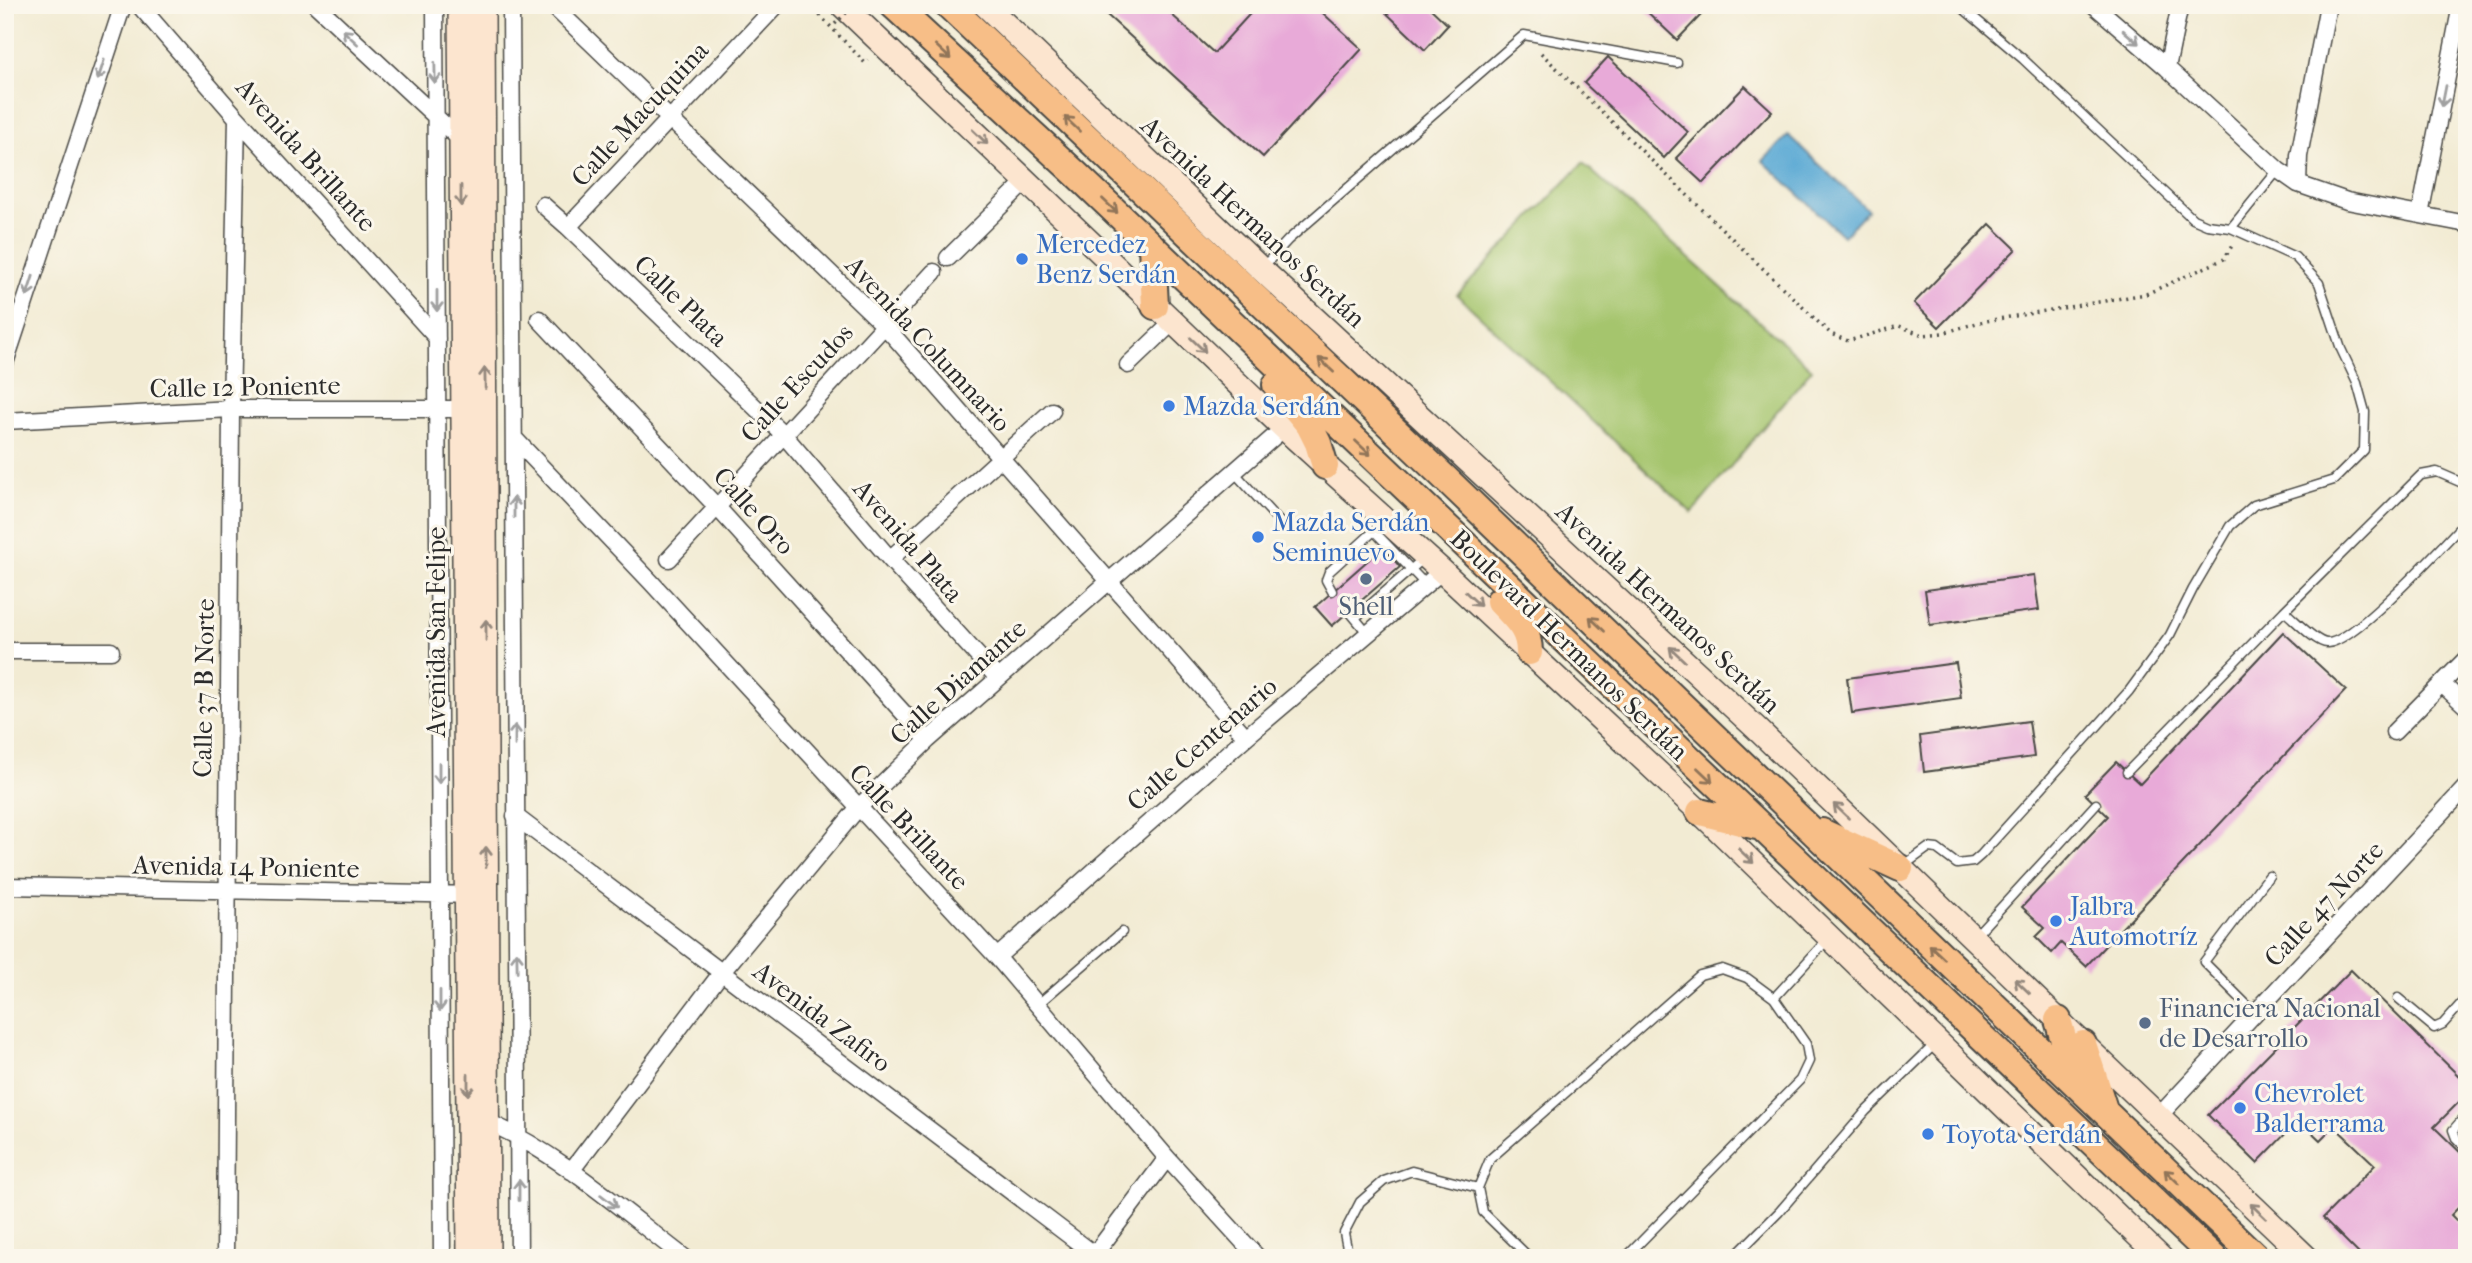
<svg xmlns="http://www.w3.org/2000/svg" width="2472" height="1263" font-family="'IM FELL French Canon',serif">
<style>
.green{fill:#a5c56d;stroke:#68784c;stroke-width:2}
.water{fill:#5aa9d4;stroke:#426a80;stroke-width:2}
.building{fill:#e8aad8}
.lines{fill:none;stroke-linecap:round;stroke-linejoin:round}
.lane-casing{stroke:#494844;stroke-width:11}
.street-casing{stroke:#494844;stroke-width:19}
.secondary-casing{stroke:#494844;stroke-width:26}
.primary-casing{stroke:#494844;stroke-width:30}
.path{stroke:#494844;stroke-width:3.5;stroke-dasharray:2 5;stroke-linecap:butt}
.lane{stroke:#fff;stroke-width:8}
.street{stroke:#fff;stroke-width:16}
.secondary{stroke:#fce5cf;stroke-width:23}
.primary{stroke:#f7be87;stroke-width:26}
.path-bridge{stroke:#494844;stroke-width:3.5;stroke-dasharray:2 5;stroke-linecap:butt}
.oneway{stroke:#a0a0a0}
.oneway2{stroke:#917459}
.oneway3{stroke:#94887d}
.shop-dot{fill:#3f7fe0;stroke:#fbf7ec;stroke-width:2.5}
.service-dot{fill:#5c6f8a;stroke:#fbf7ec;stroke-width:2.5}
.labels{text-anchor:middle;dominant-baseline:central;stroke-width:6;stroke-linejoin:round;paint-order:stroke}
.street-label{font-size:26px;fill:#2b2b2b;stroke:#fbf7ec}
.shop-label{font-size:26px;fill:#366cbe;stroke:#fbf7ec;text-anchor:start}
.service-label{font-size:26px;fill:#4e5e75;stroke:#fbf7ec}
</style>
<rect width="100%" height="100%" fill="#fbf7ec"/>
<filter id="ink" filterUnits="userSpaceOnUse"><feTurbulence type="fractalNoise" baseFrequency=".0143" numOctaves="2"/><feDisplacementMap in="SourceGraphic" scale="14" xChannelSelector="R" yChannelSelector="G"/><feConvolveMatrix kernelMatrix="1 2 1 2 8 2 1 2 1" color-interpolation-filters="sRGB"/></filter>
<filter id="wash" filterUnits="userSpaceOnUse"><feTurbulence type="fractalNoise" baseFrequency=".00686" numOctaves="4" result="noise"/><feDisplacementMap in="SourceGraphic" scale="28" xChannelSelector="R" yChannelSelector="G"/><feGaussianBlur stdDeviation="1.57" result="paint"/><feColorMatrix in="noise" values="0 0 0 0 0 0 0 0 0 0 0 0 0 0 0 0 0 1.4 0 .05"/><feComposite in="paint" operator="in"/></filter>
<g filter="url(#wash)">
<rect width="100%" height="100%" fill="#f2ebd3"/>
<path class="green" d="M1583 163 1812 369 1692 513 1457 295Z"/>
<path class="water" d="M1788 135 1868 210 1843 236 1763 161Z"/>
<g id="blocks">
<path class="building" d="M1096 5H1161L1214 53 1258 5H1314L1362 49 1263 157Z
M1378 5H1427L1448 25 1425 50Z
M1640 5H1693L1702 14 1677 40Z
M1608 57 1688 132 1664 158 1584 83Z
M1745 86 1772 111 1703 183 1676 158Z
M1990 224 2016 249 1939 327 1914 303Z
M1383 547 1400 567 1332 626 1315 607Z
M2034 575 2039 610 1930 625 1925 590Z
M2283 632 2346 690 2086 966 2061 943 2052 953 2036 937 2045 928 2022 907 2108 816 2085 794 2116 762 2140 784Z
M1956 663 1961 698 1852 713 1847 678Z
M2029 721 2034 757 1924 772 1920 736Z
M2351 970 2467 1084V1094L2434 1127 2467 1159V1199L2451 1215 2467 1231V1258H2363L2323 1218 2375 1165 2334 1126 2320 1140 2299 1120 2257 1163 2208 1115Z"/>
</g>
</g>
<g filter="url(#ink)">
<use href="#blocks" fill-opacity="0" stroke="#494844" stroke-width="2"/>
<g class="lines">
<g class="lane-casing">
<path id="lane" d="M2231 228 2278 170
M1263 267 1288 240 1524 35 1677 63
M1234 472 1286 529
M2467 485 2437 472 2421 475 2284 611C2293 618 2316 643 2327 643 2353 644 2446 542 2467 520
M1374 531 1426 585
M1332 591 1326 580 1329 572 1385 521
M1349 611 1369 635
M1355 618 1424 558
M2127 772 2284 611
M1903 866 1928 848 1937 849 1957 864 1973 862 1981 855 2129 691 2170 635 2193 589 2230 526 2254 505 2334 480 2364 450 2365 412 2357 383 2341 349 2319 283 2295 257 2231 228 2207 225 2193 219 2023 59 1959 5
M1975 936 2096 804
M1774 998 1827 940
M2398 998 2434 1028 2443 1024 2467 997
M1037 1005 1122 932
M2255 1013 2204 962 2269 876
M2467 1114 2453 1130 2456 1138 2467 1149
M1349 1258 1344 1233 1360 1202 1384 1181 1412 1171 1478 1188
M1530 1258 1483 1212 1478 1188 1490 1159 1700 975 1722 969 1747 978 1774 998 1806 1044 1809 1061 1800 1080 1625 1258
M1733 1258 1779 1212 1866 1111 1935 1044"/>
</g>
<g class="street-casing">
<path id="street" d="M139 5 237 118 437 338
M316 5 465 144
M435 5 442 1258
M511 5 519 1258
M552 5 884 325 1246 737
M2094 5 2167 68 2278 170 2298 184 2347 201 2467 224
M2167 68 2180 5
M2298 184 2299 156 2328 5
M543 205 568 227 783 434 890 559 998 678
M2420 215 2461 5
M568 227 777 5
M948 258 1026 181
M539 319 716 506 928 740
M5 363 123 5
M1128 365 1173 322
M5 421 231 409H471
M514 438 650 581 997 957 1167 1158 1258 1258
M669 559 934 272
M890 559 1052 411
M5 651H111
M2442 684 2467 707
M2394 732 2467 658
M515 816 1099 1258
M5 886 477 895
M997 957 1246 737 1442 571
M2159 1116 2467 786
M480 1119C552 1147 623 1211 685 1258
M571 1171 722 972 858 808 928 740 1284 428
M225 1258 231 409 237 118
M1092 1258 1167 1158"/>
</g>
<g class="secondary-casing">
<path id="secondary" d="M460 5 469 1258
M483 5 488 1258
M842 5 1284 428 1442 571 1700 812 2161 1258
M985 5 1261 269 1756 728 2058 1020 2307 1258"/>
</g>
<g class="primary-casing">
<path id="primary" d="M893 5 1076 174 2214 1258
M948 5 1446 479 2257 1258
M1152 246 1155 306
M1276 385 1309 425 1318 443 1325 466
M1499 601C1514 618 1529 628 1529 652
M1700 812 1756 826
M1822 832 1900 868
M2058 1020 2075 1079
M2083 1044 2104 1109"/>
</g>
<path class="path" d="M810 5 865 63 868 60
M1541 53 1816 320 1831 334 1848 341 1899 326 1923 335 1943 333 1980 322 2146 294 2224 259 2233 244"/>
<use href="#lane" class="lane"/>
<use href="#street" class="street"/>
<use href="#secondary" class="secondary"/>
<use href="#primary" class="primary"/>
<path class="path-bridge" d="M835 24 854 5"/>
</g>
<defs><path id="oneway-shaft" d="M-6 0H5M1.5-3L5.5 0L1.5 3" fill="none" stroke-width="1.6" stroke-linecap="round" stroke-linejoin="round" transform="scale(1.75)"/></defs>
<g class="oneway">
<use href="#oneway-shaft" transform="translate(350 37) rotate(-137)"/>
<use href="#oneway-shaft" transform="translate(2131 37) rotate(41)"/>
<use href="#oneway-shaft" transform="translate(101 70) rotate(108)"/>
<use href="#oneway-shaft" transform="translate(435 73) rotate(89)"/>
<use href="#oneway-shaft" transform="translate(2444 96) rotate(101)"/>
<use href="#oneway-shaft" transform="translate(30 286) rotate(108)"/>
<use href="#oneway-shaft" transform="translate(437 301) rotate(90)"/>
<use href="#oneway-shaft" transform="translate(514 507) rotate(-90)"/>
<use href="#oneway-shaft" transform="translate(515 735) rotate(-90)"/>
<use href="#oneway-shaft" transform="translate(439 773) rotate(90)"/>
<use href="#oneway-shaft" transform="translate(517 962) rotate(-91)"/>
<use href="#oneway-shaft" transform="translate(440 1001) rotate(90)"/>
<use href="#oneway-shaft" transform="translate(519 1190) rotate(-90)"/>
<use href="#oneway-shaft" transform="translate(609 1201) rotate(37)"/>
</g>
<g class="oneway2">
<use href="#oneway-shaft" transform="translate(943 52) rotate(43)"/>
<use href="#oneway-shaft" transform="translate(1072 124) rotate(-136)"/>
<use href="#oneway-shaft" transform="translate(1110 206) rotate(44)"/>
<use href="#oneway-shaft" transform="translate(1326 365) rotate(-137)"/>
<use href="#oneway-shaft" transform="translate(1363 448) rotate(44)"/>
<use href="#oneway-shaft" transform="translate(1597 624) rotate(-136)"/>
<use href="#oneway-shaft" transform="translate(1705 775) rotate(44)"/>
<use href="#oneway-shaft" transform="translate(1937 952) rotate(-136)"/>
<use href="#oneway-shaft" transform="translate(2172 1177) rotate(-136)"/>
</g>
<g class="oneway3">
<use href="#oneway-shaft" transform="translate(980 137) rotate(44)"/>
<use href="#oneway-shaft" transform="translate(461 196) rotate(90)"/>
<use href="#oneway-shaft" transform="translate(1198 345) rotate(44)"/>
<use href="#oneway-shaft" transform="translate(485 378) rotate(-91)"/>
<use href="#oneway-shaft" transform="translate(1473 599) rotate(43)"/>
<use href="#oneway-shaft" transform="translate(486 630) rotate(-90)"/>
<use href="#oneway-shaft" transform="translate(1677 654) rotate(-137)"/>
<use href="#oneway-shaft" transform="translate(1841 811) rotate(-136)"/>
<use href="#oneway-shaft" transform="translate(1746 856) rotate(44)"/>
<use href="#oneway-shaft" transform="translate(486 857) rotate(-90)"/>
<use href="#oneway-shaft" transform="translate(2022 986) rotate(-136)"/>
<use href="#oneway-shaft" transform="translate(468 1085) rotate(90)"/>
<use href="#oneway-shaft" transform="translate(2258 1211) rotate(-136)"/>
</g>
</g>
<g class="shop-dot">
<circle cx="1022" cy="259" r="7"/>
<circle cx="1169" cy="406" r="7"/>
<circle cx="1258" cy="537" r="7"/>
<circle cx="2056" cy="921" r="7"/>
<circle cx="2240" cy="1108" r="7"/>
<circle cx="1928" cy="1134" r="7"/>
</g>
<g class="service-dot">
<circle cx="1366" cy="579" r="7"/>
<circle cx="2145" cy="1023" r="7"/>
</g>
<g class="labels">
<g class="street-label">
<text transform="translate(640 114) rotate(-47)">Calle Macuquina</text>
<text transform="translate(306 155) rotate(48)">Avenida Brillante</text>
<text transform="translate(1253 222) rotate(43)">Avenida Hermanos Serdán</text>
<text transform="translate(681 301) rotate(44)">Calle Plata</text>
<text transform="translate(928 344) rotate(47)">Avenida Columnario</text>
<text transform="translate(797 383) rotate(-47)">Calle Escudos</text>
<text transform="translate(245 387) rotate(-1)">Calle 12 Poniente</text>
<text transform="translate(754 511) rotate(48)">Calle Oro</text>
<text transform="translate(908 541) rotate(49)">Avenida Plata</text>
<text transform="translate(1668 608) rotate(43)">Avenida Hermanos Serdán</text>
<text transform="translate(436 632) rotate(-90)">Avenida San Felipe</text>
<text transform="translate(1569 645) rotate(44)">Boulevard Hermanos Serdán</text>
<text transform="translate(958 682) rotate(-42)">Calle Diamante</text>
<text transform="translate(204 688) rotate(-89)">Calle 37 B Norte</text>
<text transform="translate(1202 744) rotate(-41)">Calle Centenario</text>
<text transform="translate(909 827) rotate(47)">Calle Brillante</text>
<text transform="translate(246 867) rotate(1)">Avenida 14 Poniente</text>
<text transform="translate(2324 904) rotate(-47)">Calle 47 Norte</text>
<text transform="translate(822 1017) rotate(37)">Avenida Zafiro</text>
</g>
<g class="shop-label">
<text x="1036" y="244">Mercedez<tspan x="1036" dy="30">Benz Serdán</tspan></text>
<text x="1183" y="406">Mazda Serdán</text>
<text x="1272" y="522">Mazda Serdán<tspan x="1272" dy="30">Seminuevo</tspan></text>
<text x="2070" y="906">Jalbra<tspan x="2070" dy="30">Automotríz</tspan></text>
<text x="2254" y="1093">Chevrolet<tspan x="2254" dy="30">Balderrama</tspan></text>
<text x="1942" y="1134">Toyota Serdán</text>
</g>
<g class="service-label">
<text x="1366" y="606">Shell</text>
<text x="2159" y="1008" text-anchor="start">Financiera Nacional<tspan x="2159" dy="30">de Desarrollo</tspan></text>
</g>
</g>
<rect width="2472" height="1263" fill="none" stroke="#fbf7ec" stroke-width="28"/>
</svg>
